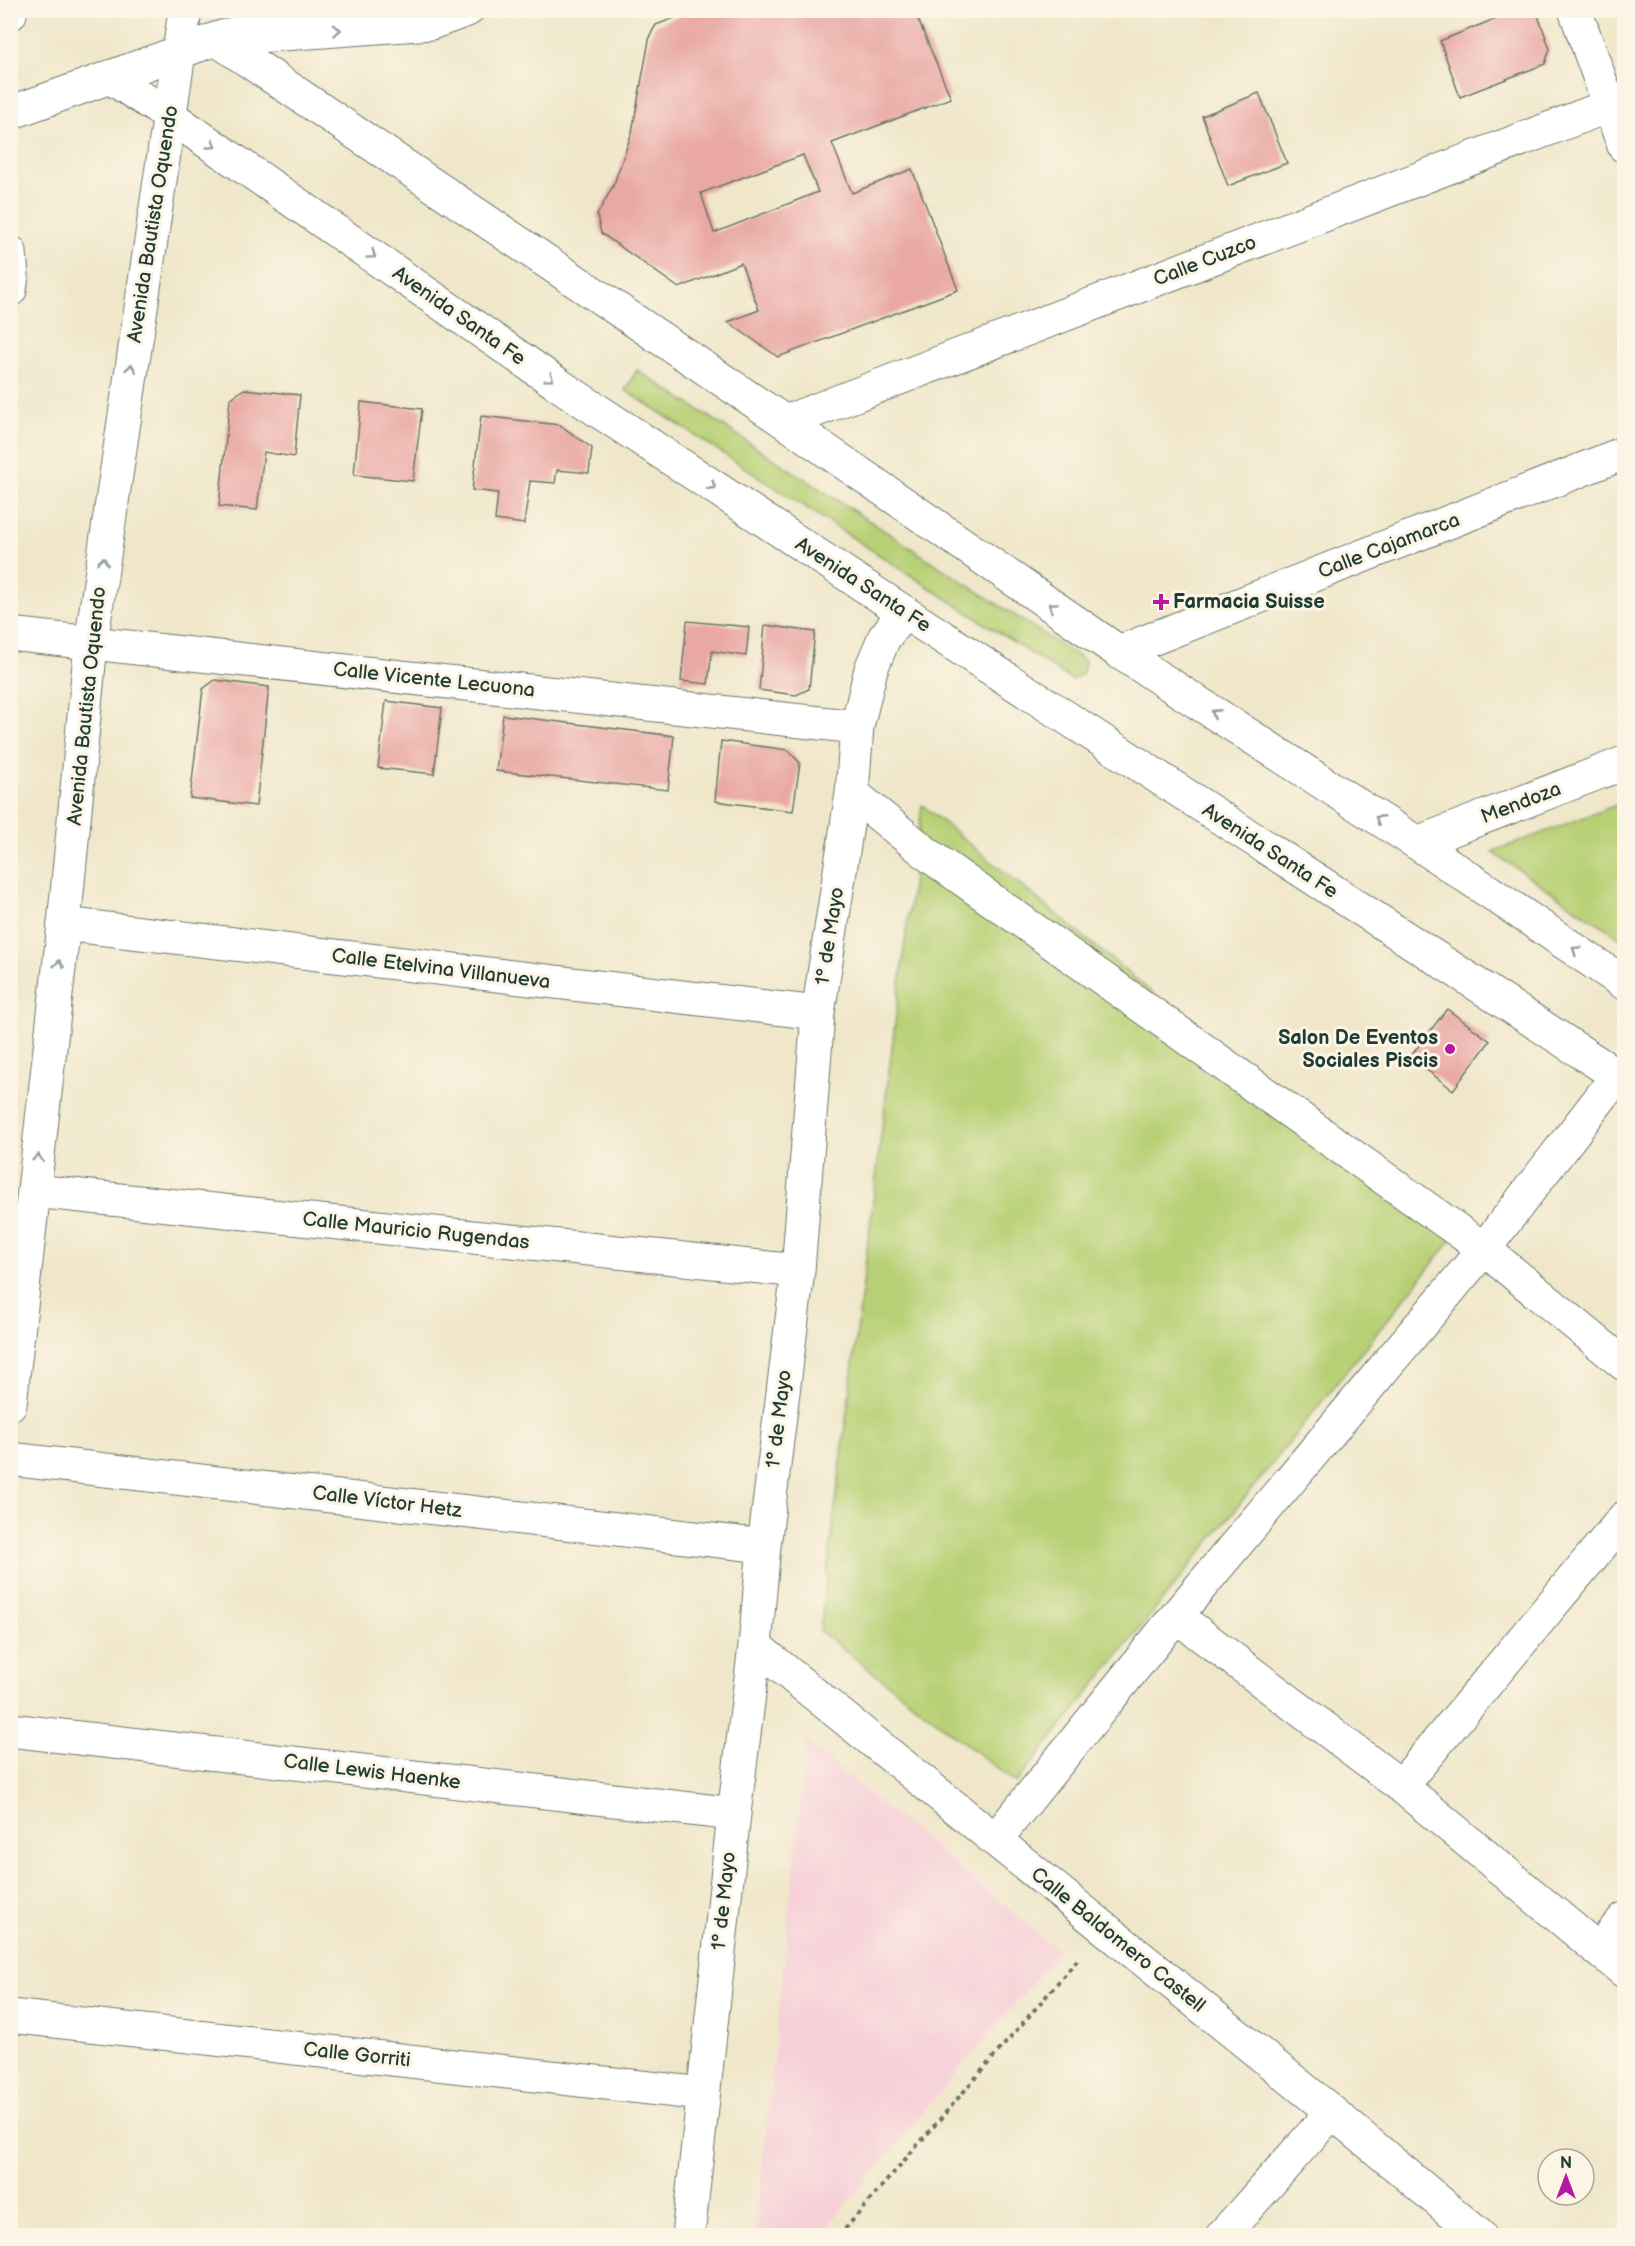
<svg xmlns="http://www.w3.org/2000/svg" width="1635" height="2246" font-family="'Balsamiq Sans',sans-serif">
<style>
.built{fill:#f6cfd8}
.green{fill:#b8d074;stroke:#6c8654;stroke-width:1.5}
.building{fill:#e9a8a4;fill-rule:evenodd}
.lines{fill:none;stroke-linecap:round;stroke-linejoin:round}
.minor-casing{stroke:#687868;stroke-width:35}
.secondary-casing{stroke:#687868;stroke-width:35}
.primary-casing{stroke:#687868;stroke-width:35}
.trunk-casing{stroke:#687868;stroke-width:35}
.path{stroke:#687868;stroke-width:4;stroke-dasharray:4.5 4.5;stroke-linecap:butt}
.minor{stroke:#fff;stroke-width:33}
.secondary{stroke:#fff;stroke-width:33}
.primary{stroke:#fff;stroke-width:33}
.trunk{stroke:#fff;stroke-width:33}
.oneway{stroke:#8f9e9a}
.poi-dot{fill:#b5179e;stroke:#fcf5e5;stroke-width:2}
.labels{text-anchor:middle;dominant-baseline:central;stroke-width:6;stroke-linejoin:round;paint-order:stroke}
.street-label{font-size:20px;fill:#1f3d34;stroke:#fcf5e5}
.poi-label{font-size:20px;font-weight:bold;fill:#1f3d34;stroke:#fcf5e5;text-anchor:start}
</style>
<rect width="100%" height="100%" fill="#fcf5e5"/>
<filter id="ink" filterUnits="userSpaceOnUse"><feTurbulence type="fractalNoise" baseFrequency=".0167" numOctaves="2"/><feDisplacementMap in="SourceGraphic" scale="12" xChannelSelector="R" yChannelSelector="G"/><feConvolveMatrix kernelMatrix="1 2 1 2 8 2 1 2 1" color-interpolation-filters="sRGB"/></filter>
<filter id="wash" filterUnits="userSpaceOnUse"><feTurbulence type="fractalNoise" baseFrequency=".008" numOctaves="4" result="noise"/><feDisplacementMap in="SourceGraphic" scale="24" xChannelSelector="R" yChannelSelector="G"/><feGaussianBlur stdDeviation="1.35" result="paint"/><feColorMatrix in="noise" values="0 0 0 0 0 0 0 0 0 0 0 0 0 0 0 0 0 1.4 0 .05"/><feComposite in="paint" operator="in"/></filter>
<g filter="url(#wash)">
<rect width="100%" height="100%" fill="#f0e7ca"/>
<path class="built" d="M807 1742 1059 1951 820 2235H755Z"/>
<path class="green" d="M637 370 1085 661 1083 673 1072 680 625 390Z
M1624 802V940L1492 852Z
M922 805 1453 1238 1016 1783 820 1631Z"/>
<g id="blocks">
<path class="building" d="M694 10H914L951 98 832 143 852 193 912 169 958 290 778 357 728 322 759 310 741 263 679 288 601 233 597 215 614 184 632 132 650 35 656 25ZM803 155 818 192 714 233 701 193Z
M1517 10H1536L1550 49 1545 64 1460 97 1440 41Z
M1259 93 1287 163 1228 186 1202 116Z
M244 389 300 395 294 457 264 452 257 510 219 506 230 399Z
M361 402 422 409 413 481 354 475Z
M481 416 560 425 592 448 589 473 557 470 555 483 530 481 524 524 495 520 498 493 472 490Z
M687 621 749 627 746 656 712 651 708 684 681 681Z
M765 625 815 632 809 689 796 695 759 690Z
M215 680 269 687 256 806 190 798 203 689Z
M386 701 442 708 434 774 378 768Z
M503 715 674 736 668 790 496 771Z
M721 741 788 750 800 763 793 811 715 801Z
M1447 1009 1490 1041 1453 1090 1410 1057Z"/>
</g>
</g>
<g filter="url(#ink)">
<use href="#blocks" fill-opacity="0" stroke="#687868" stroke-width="1.5"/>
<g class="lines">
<g class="minor-casing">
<path id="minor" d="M1575 10 1624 146
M785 422 1624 100
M10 634 857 727
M1119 652 1624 453
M852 793 930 856 1484 1249 1624 1364
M1417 843 1624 763
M64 924 818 1013
M34 1191 798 1271
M10 1459 764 1546
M1176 1616 1401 1786 1624 1971
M755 1646 1332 2112 1480 2236
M10 1730 734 1814
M1401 1786 1624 1518
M995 1840 1176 1616 1484 1249 1618 1075
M1599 1949 1624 1919
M10 2016 703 2094
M688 2236 734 1814 755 1646 764 1546 798 1271 818 1013 852 793 857 727 871 669 884 638 904 612
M1222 2236 1332 2112"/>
</g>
<g class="secondary-casing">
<path id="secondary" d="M10 14 11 10
M216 39 785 422 1119 652 1417 843 1624 983
M179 53 185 10
M110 77 170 116 559 385 904 612 1624 1080"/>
</g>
<g class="primary-casing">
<path id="primary" d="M244 37 431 23 467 10
M10 252 12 276 10 290
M10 1404 64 924 91 643 179 53"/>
</g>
<g class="trunk-casing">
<path id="trunk" d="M10 113 216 39 310 10"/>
</g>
<path class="path" d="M839 2236 1080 1957"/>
<use href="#minor" class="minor"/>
<use href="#secondary" class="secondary"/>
<use href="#primary" class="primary"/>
<use href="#trunk" class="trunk"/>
</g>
<defs><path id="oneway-chevron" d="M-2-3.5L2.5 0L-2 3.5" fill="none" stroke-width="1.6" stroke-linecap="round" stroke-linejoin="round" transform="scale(1.5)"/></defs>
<g class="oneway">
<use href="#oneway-chevron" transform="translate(337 30) rotate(-4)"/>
<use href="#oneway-chevron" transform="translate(212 145) rotate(35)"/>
<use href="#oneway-chevron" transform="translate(372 255) rotate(35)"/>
<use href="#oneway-chevron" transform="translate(131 368) rotate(-82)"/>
<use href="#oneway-chevron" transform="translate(550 378) rotate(35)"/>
<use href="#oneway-chevron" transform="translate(712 486) rotate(33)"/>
<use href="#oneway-chevron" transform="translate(103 561) rotate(-82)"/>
<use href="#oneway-chevron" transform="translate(1052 606) rotate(-146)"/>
<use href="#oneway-chevron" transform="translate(1215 713) rotate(-147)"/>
<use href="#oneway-chevron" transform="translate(1379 819) rotate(-147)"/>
<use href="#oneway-chevron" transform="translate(1576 950) rotate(-146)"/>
<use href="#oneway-chevron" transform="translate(59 964) rotate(-84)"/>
<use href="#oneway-chevron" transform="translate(38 1158) rotate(-84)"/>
</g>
</g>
<g class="poi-dot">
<path d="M1158 593h6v6h6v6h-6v6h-6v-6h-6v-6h6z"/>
<circle cx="1450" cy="1049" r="6"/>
</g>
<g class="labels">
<g class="street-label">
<text transform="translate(153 224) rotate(-81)">Avenida Bautista Oquendo</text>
<text transform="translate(1205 261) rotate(-21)">Calle Cuzco</text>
<text transform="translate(459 316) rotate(35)">Avenida Santa Fe</text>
<text transform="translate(1389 546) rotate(-21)">Calle Cajamarca</text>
<text transform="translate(863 585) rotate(33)">Avenida Santa Fe</text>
<text transform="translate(434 680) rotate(6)">Calle Vicente Lecuona</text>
<text transform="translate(87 706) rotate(-84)">Avenida Bautista Oquendo</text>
<text transform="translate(1521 803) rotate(-21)">Mendoza</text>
<text transform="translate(1270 851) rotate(33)">Avenida Santa Fe</text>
<text transform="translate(830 936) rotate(-81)">1º de Mayo</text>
<text transform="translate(441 969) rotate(7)">Calle Etelvina Villanueva</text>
<text transform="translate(416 1231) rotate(6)">Calle Mauricio Rugendas</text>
<text transform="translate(779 1419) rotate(-83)">1º de Mayo</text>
<text transform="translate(387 1502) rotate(7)">Calle Víctor Hetz</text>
<text transform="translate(372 1772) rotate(7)">Calle Lewis Haenke</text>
<text transform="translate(724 1901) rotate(-84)">1º de Mayo</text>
<text transform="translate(1118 1940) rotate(39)">Calle Baldomero Castell</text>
<text transform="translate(357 2055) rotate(6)">Calle Gorriti</text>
</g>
<g class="poi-label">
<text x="1173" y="602">Farmacia Suisse</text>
<text x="1438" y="1038" text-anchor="end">Salon De Eventos<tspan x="1438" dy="23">Sociales Piscis</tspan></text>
</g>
</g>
<rect width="1635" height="2246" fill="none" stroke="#fcf5e5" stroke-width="36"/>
<g transform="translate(1566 2177)"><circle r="28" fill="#fcf5e5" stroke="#a4ab9e" stroke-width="1.5"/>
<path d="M0-4.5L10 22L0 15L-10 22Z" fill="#b5179e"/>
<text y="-9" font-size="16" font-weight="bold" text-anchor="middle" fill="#1f3d34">N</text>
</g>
</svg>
